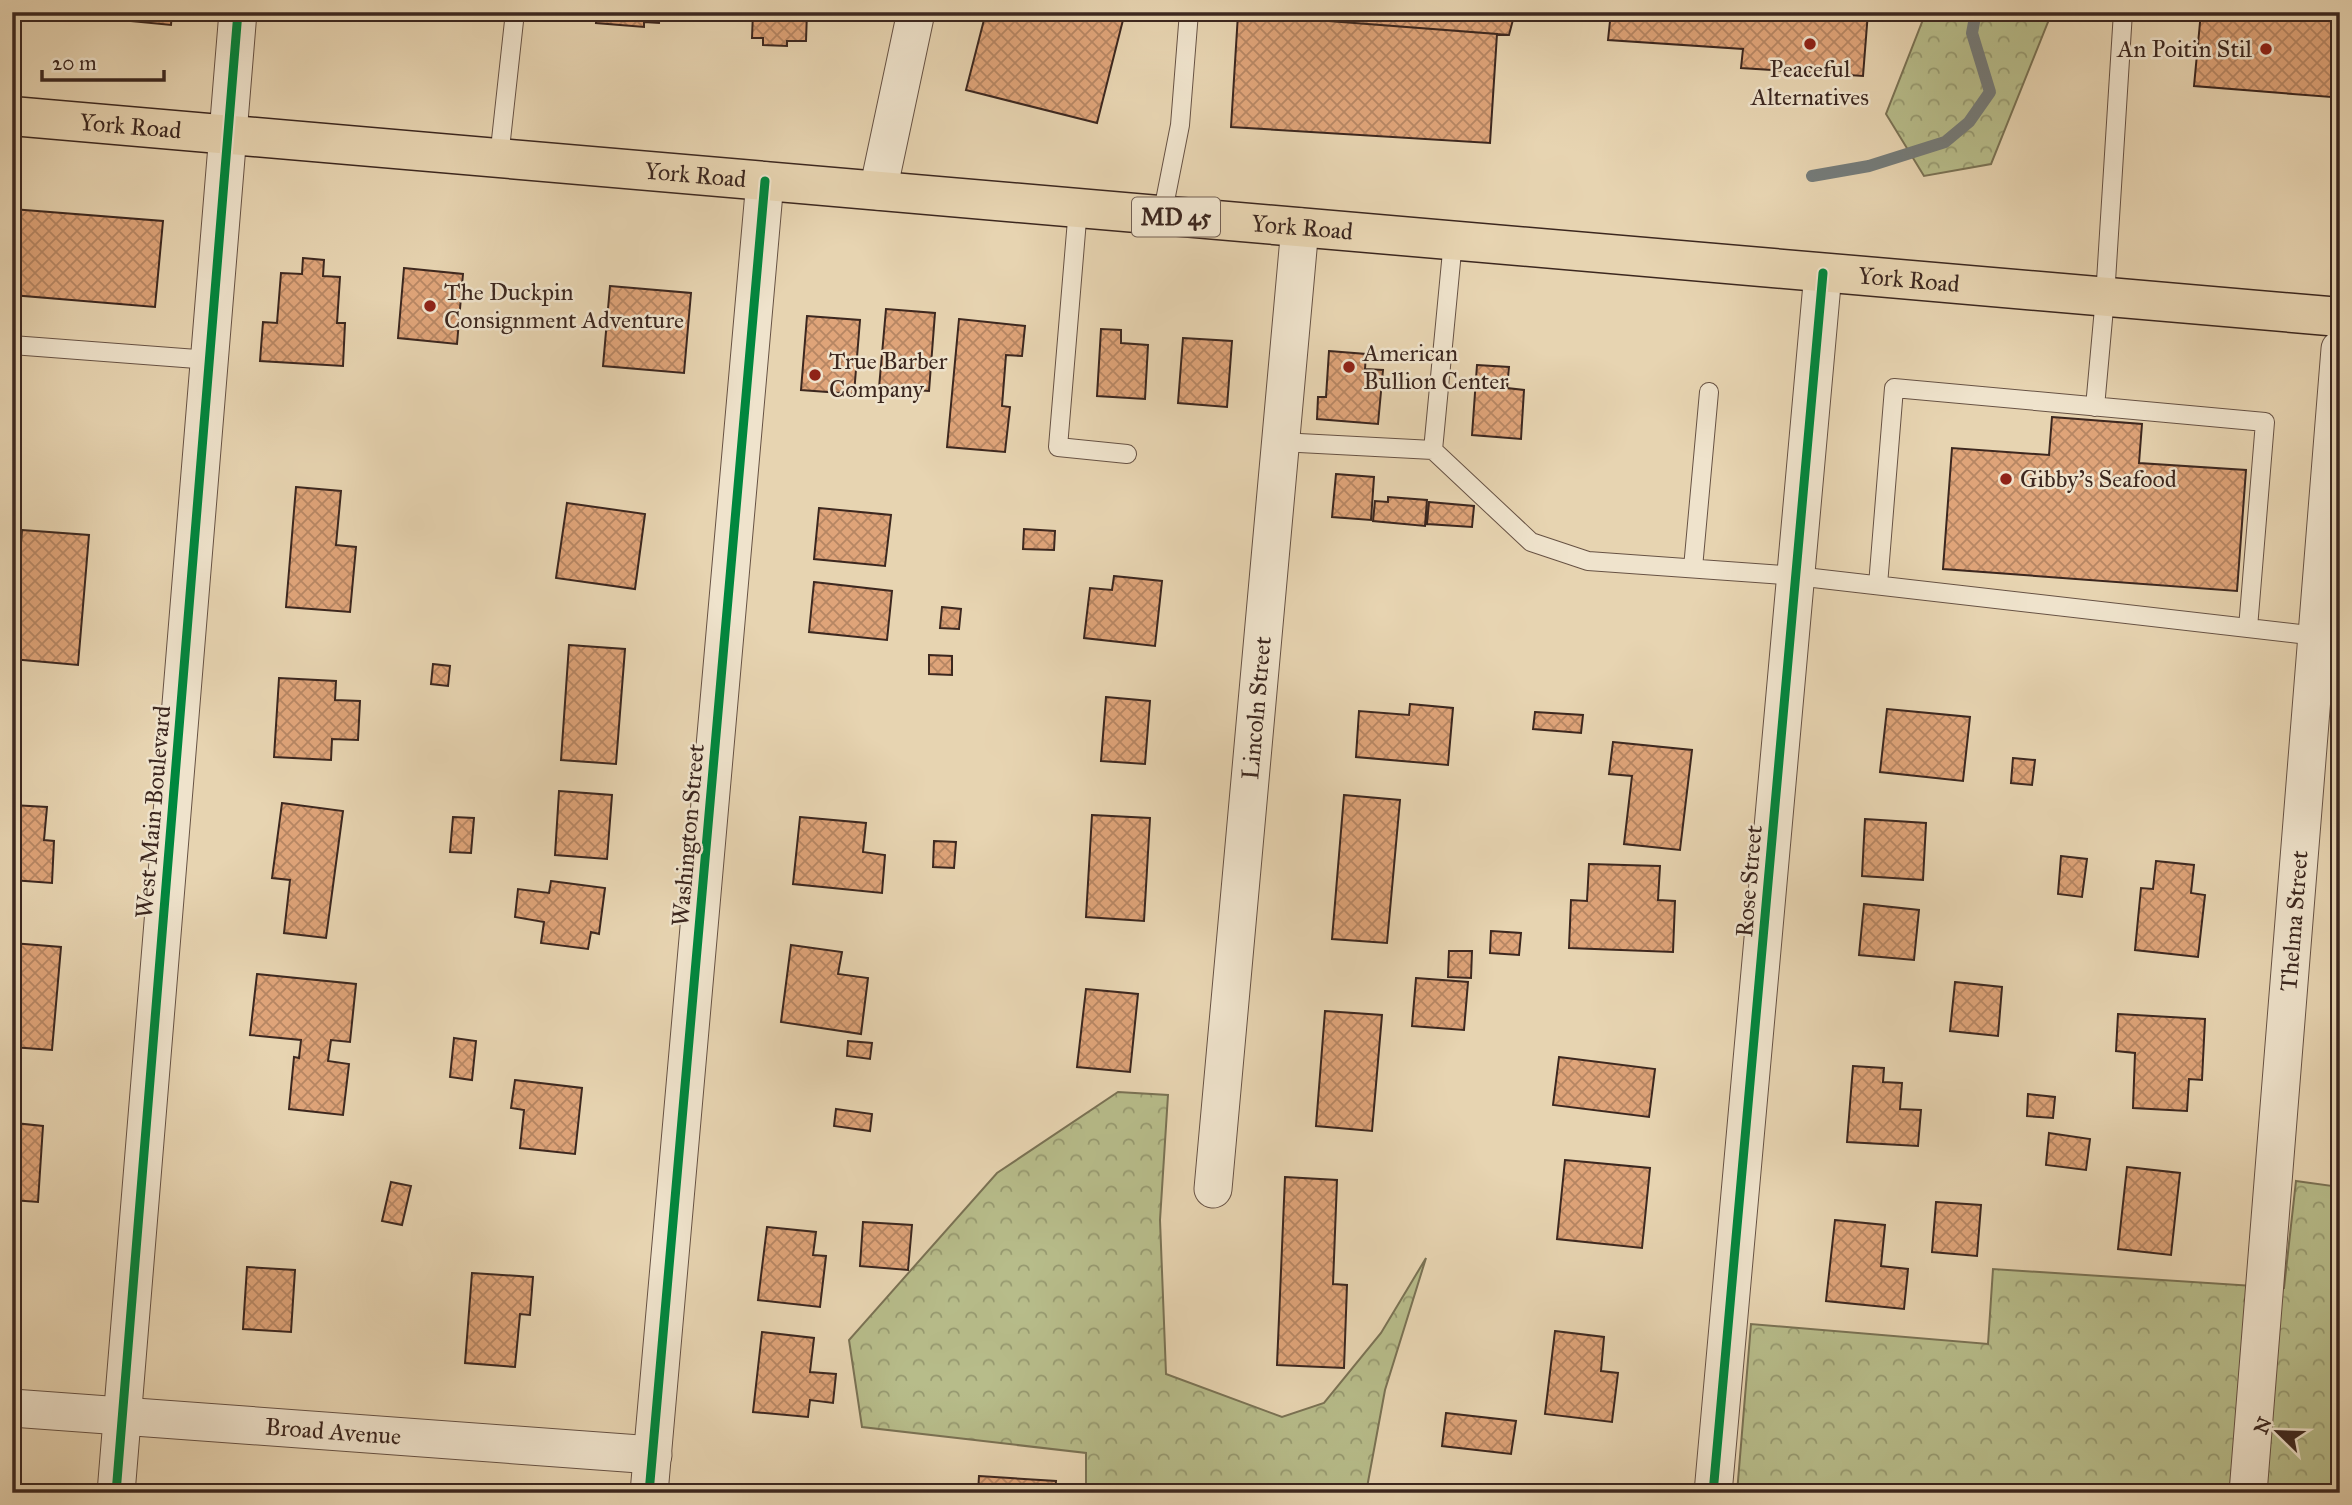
<svg xmlns="http://www.w3.org/2000/svg" width="2352" height="1505" font-family="'IM FELL Great Primer',serif">
<style>
.forest{fill:url(#forest-crowns);stroke:#7a7254;stroke-width:2}
.lines{fill:none;stroke-linecap:round;stroke-linejoin:round}
.stream{stroke:#757c7a;stroke-width:12}
.building{fill:url(#building-cross-hatch);stroke:#3c271f;stroke-width:2}
.lane-casing{stroke:#675244;stroke-width:20}
.street-casing{stroke:#675244;stroke-width:39}
.primary-casing{stroke:#3c271f;stroke-width:41}
.lane{stroke:#efe3cc;stroke-width:18}
.street{stroke:#efe3cc;stroke-width:37}
.primary{stroke:#e7d4b1;stroke-width:38}
.cycleway-casing{stroke:#efe3cc;stroke-width:13}
.cycleway{stroke:#00873e;stroke-width:9}
.poi-dot{fill:#8f2418;stroke:#efe3cc;stroke-width:2.5}
.labels{text-anchor:middle;dominant-baseline:central;stroke-width:5;stroke-linejoin:round;paint-order:stroke}
.shield{fill:#efe3cc;stroke:#725f53;stroke-width:2}
.shield-label{font-size:23px;font-weight:bold;fill:#3c271f}
.poi-label{font-size:24px;fill:#3c271f;stroke:#efe3cc;text-anchor:start}
.street-label{font-size:24px;fill:#3c271f;stroke:#efe3cc}
</style>
<defs>
<pattern id="forest-crowns" width="20" height="18" patternUnits="userSpaceOnUse" patternTransform="scale(1.75)"><rect width="20" height="18" fill="#b7bc8a"/><path d="M2 6a3 3 0 1 1 6 0M12 15a3 3 0 1 1 6 0" fill="none" stroke="#969970"/></pattern>
<pattern id="building-cross-hatch" width="8" height="8" patternUnits="userSpaceOnUse" patternTransform="scale(1.75)"><rect width="8" height="8" fill="#dfa479"/><path d="M0 0l8 8M0 8l8-8" fill="none" stroke="#b68663"/></pattern>
</defs>
<rect width="100%" height="100%" fill="#e7d4b1"/>
<filter id="stains"><feTurbulence type="fractalNoise" baseFrequency=".00286" numOctaves="4"/><feColorMatrix values="0 0 0 0 .2 0 0 0 0 .09 0 0 0 0 .02 0 0 0 .5 -.17"/></filter>
<radialGradient id="worn" r=".72"><stop offset=".6" stop-color="#630" stop-opacity="0"/><stop offset="1" stop-color="#630" stop-opacity=".3"/></radialGradient>
<path class="forest" d="M1926 12H2052L1991 164 1924 176 1886 114Z
M1118 1092 1168 1095 1160 1220 1166 1374 1282 1417 1324 1403 1381 1333 1426 1258 1385 1390 1366 1493H1086V1453L862 1427 849 1340 997 1173Z
M2296 1181 2340 1187V1493H1737L1751 1324 1988 1344 1993 1269 2284 1288Z"/>
<g class="lines">
<path class="stream" d="M1812 176 1869 166 1945 142 1969 122 1990 92 1972 33 1976 12"/>
</g>
<path class="building" d="M80 12H172L171 25 80 16Z
M597 12H660L659 23 644 22V27L596 23Z
M753 12H807L806 41H787V46L763 45V38H752Z
M986 12H1125L1097 123 966 90Z
M1212 12H1515L1509 35Z
M1611 12H1868L1863 76 1741 68 1743 49 1608 40Z
M2201 12H2338L2331 97 2194 86Z
M1238 14 1497 34 1490 143 1231 127Z
M12 209 163 221 155 307 12 295Z
M303 258 324 260 323 276 340 277 337 323H345L343 366 260 361 263 322 277 323 281 273 302 274Z
M404 268 463 274 457 344 398 338Z
M610 286 691 293 684 373 603 366Z
M886 309 935 313 929 391 879 388Z
M807 316 860 320 854 394 801 390Z
M959 319 1025 326 1022 356 1006 355 1002 406 1010 407 1005 452 947 447Z
M1101 329 1121 330V343L1148 345 1145 399 1097 396Z
M1183 338 1232 341 1227 407 1178 403Z
M1329 351 1366 354 1365 369 1383 370 1378 424 1317 419 1318 397H1326Z
M1477 365 1509 367 1507 388 1524 390 1521 439 1472 435Z
M2052 417 2142 424 2139 463 2246 470 2237 591 1943 569 1952 448 2049 455Z
M1336 474 1374 477 1371 520 1332 517Z
M296 487 341 491 336 545 356 547 350 612 286 607Z
M1388 497 1427 500 1425 526 1373 521 1375 501 1388 502Z
M1429 502 1474 506 1472 527 1427 524Z
M567 503 645 514 635 589 556 578Z
M819 508 891 515 885 566 814 559Z
M1024 529 1055 531 1054 550 1023 549Z
M22 530 89 535 78 665 12 659V592H17Z
M1114 576 1162 581 1155 646 1084 638 1090 588 1112 590Z
M814 582 892 591 887 640 809 632Z
M942 607 961 609 959 629 940 628Z
M569 645 625 649 616 764 561 760Z
M929 655 952 656V675L929 674Z
M433 664 450 666 448 686 431 684Z
M279 678 336 681 335 700 360 701 358 740 332 739 331 760 274 757Z
M1106 697 1150 701 1145 764 1101 761Z
M1410 704 1453 708 1448 765 1356 757 1359 711 1409 715Z
M1887 709 1970 717 1963 781 1880 772Z
M1535 712 1583 715 1581 733 1533 729Z
M1613 742 1692 750 1680 850 1624 844 1632 776 1609 774Z
M2013 758 2035 760 2032 785 2011 783Z
M559 791 612 795 607 859 555 855Z
M1344 795 1400 800 1387 943 1332 939Z
M282 803 343 811 326 938 284 933 290 880 272 878Z
M12 805 47 807 44 840 54 841 52 883 12 880Z
M1092 815 1150 818 1144 921 1086 917Z
M453 817 474 818 471 853 450 852Z
M800 817 866 823 863 852 885 855 882 893 793 884Z
M1865 819 1926 823 1923 880 1862 876Z
M934 841 956 842 954 868 933 867Z
M2061 856 2087 859 2082 897 2058 894Z
M2156 861 2194 865 2191 893 2205 895 2198 957 2135 950 2141 888 2153 889Z
M1589 864 1660 866 1658 900 1675 901 1673 952 1569 948 1571 900 1587 901Z
M551 881 605 888 599 934 591 932 588 949 541 943 544 922 515 917 518 889 549 893Z
M1864 904 1919 910 1914 960 1859 955Z
M1491 931 1521 933 1519 955 1490 953Z
M12 943 61 947 52 1050 12 1047Z
M791 945 842 952 838 974 868 978 861 1034 781 1022Z
M1449 951H1472L1471 978 1448 977Z
M257 974 356 984 350 1042 331 1040 328 1061 349 1064 343 1115 289 1109 294 1057 299 1058 301 1040 250 1035Z
M1416 978 1468 982 1464 1030 1412 1026Z
M1955 982 2002 987 1998 1036 1950 1031Z
M1086 989 1138 994 1130 1072 1077 1067Z
M1325 1011 1382 1015 1372 1131 1316 1126Z
M2118 1014 2205 1019 2202 1080 2189 1079 2187 1111 2133 1108 2135 1053 2116 1051Z
M454 1038 476 1041 472 1080 450 1077Z
M848 1041 872 1043 870 1059 847 1056Z
M1559 1057 1655 1069 1649 1117 1553 1105Z
M1853 1066 1884 1068 1883 1082 1902 1083 1900 1109 1921 1110 1918 1146 1847 1142Z
M515 1080 582 1088 575 1154 520 1148 524 1110 511 1108Z
M12 1081 18 1082 15 1123 43 1126 38 1202 12 1200Z
M2028 1094 2055 1097 2053 1118 2027 1116Z
M836 1109 872 1114 870 1131 834 1126Z
M2049 1133 2090 1139 2086 1170 2046 1165Z
M1565 1160 1650 1168 1642 1248 1557 1239Z
M2127 1167 2180 1173 2171 1255 2118 1249Z
M1285 1177 1337 1180 1333 1284 1347 1285 1344 1368 1277 1365Z
M391 1182 411 1186 402 1225 382 1221Z
M1936 1202 1981 1205 1977 1256 1932 1252Z
M1835 1220 1885 1225 1881 1266 1908 1269 1904 1309 1826 1301Z
M863 1222 912 1225 908 1270 860 1266Z
M767 1227 816 1232 813 1255 826 1256 820 1307 758 1300Z
M12 1239 20 1240 13 1330H12Z
M247 1267 295 1270 291 1332 243 1329Z
M472 1273 533 1277 530 1315 520 1314 515 1367 465 1363Z
M1555 1331 1604 1337 1601 1371 1618 1373 1612 1422 1545 1414Z
M762 1332 814 1338 810 1372 836 1374 833 1403 810 1400 808 1417 753 1412Z
M1446 1413 1516 1421 1511 1454 1442 1446Z
M979 1476 1056 1481 1055 1493H978Z"/>
<g class="lines">
<g class="lane-casing">
<path id="lane" d="M499 158 515 12
M1078 208 1058 447 1127 454
M1162 216 1180 125 1189 12
M12 345 210 360
M2095 407 2105 297 2123 12
M1280 442 1433 450 1531 542 1588 561 1796 576 2317 636
M1433 450 1453 241
M1693 568 1709 392
M1878 585 1894 388 2265 422 2248 628
M2313 682H2340"/>
</g>
<g class="street-casing">
<g id="street">
<path d="M878 191 916 12"/>
<path id="s1" d="M1213 1189 1300 227"/>
<path id="s2" d="M12 1408 653 1455"/>
<path d="M116 1493 238 12"/>
<path d="M649 1493 765 181"/>
<path d="M1713 1493 1823 273"/>
<path id="s3" d="M2248 1493 2340 349"/>
</g>
</g>
<g class="primary-casing">
<g id="primary">
<path id="s4" d="M12 116 2340 317"/>
</g>
</g>
<use href="#lane" class="lane"/>
<use href="#street" class="street"/>
<use href="#primary" class="primary"/>
<g class="cycleway-casing">
<path id="cycleway" d="M116 1493 238 12
M649 1493 765 181
M1713 1493 1823 273"/>
</g>
<use href="#cycleway" class="cycleway"/>
</g>
<g class="poi-dot">
<circle cx="1810" cy="44" r="7"/>
<circle cx="2266" cy="49" r="7"/>
<circle cx="430" cy="306" r="7"/>
<circle cx="1349" cy="367" r="7"/>
<circle cx="815" cy="375" r="7"/>
<circle cx="2006" cy="479" r="7"/>
</g>
<g class="labels">
<rect class="shield" x="1132" y="197.5" width="88" height="39" rx="5"/>
<g class="shield-label">
<text x="1176" y="217">MD 45</text>
</g>
<g class="poi-label">
<text x="2252" y="49" text-anchor="end">An Poitin Stil</text>
<text x="1810" y="69" text-anchor="middle">Peaceful<tspan x="1810" dy="28">Alternatives</tspan></text>
<text x="444" y="292">The Duckpin<tspan x="444" dy="28">Consignment Adventure</tspan></text>
<text x="1363" y="353">American<tspan x="1363" dy="28">Bullion Center</tspan></text>
<text x="829" y="361">True Barber<tspan x="829" dy="28">Company</tspan></text>
<text x="2020" y="479">Gibby’s Seafood</text>
</g>
<g class="street-label">
<text stroke="none"><textPath href="#s4" startOffset="119">York Road</textPath></text>
<text stroke="none"><textPath href="#s4" startOffset="686">York Road</textPath></text>
<text stroke="none"><textPath href="#s4" startOffset="1295">York Road</textPath></text>
<text stroke="none"><textPath href="#s4" startOffset="1904">York Road</textPath></text>
<text stroke="none"><textPath href="#s1" startOffset="483">Lincoln Street</textPath></text>
<text transform="translate(153 812) rotate(-85)">West Main Boulevard</text>
<text transform="translate(688 835) rotate(-85)">Washington Street</text>
<text transform="translate(1749 881) rotate(-85)">Rose Street</text>
<text stroke="none"><textPath href="#s3" startOffset="574">Thelma Street</textPath></text>
<text stroke="none"><textPath href="#s2" startOffset="322">Broad Avenue</textPath></text>
</g>
</g>
<rect width="2352" height="1505" fill="none" stroke="#e7d4b1" stroke-width="42"/>
<rect x="14" y="14" width="2324" height="1477" fill="none" stroke="#3c271f" stroke-width="3.5"/>
<rect x="21" y="21" width="2310" height="1463" fill="none" stroke="#3c271f" stroke-width="2"/>
<g transform="translate(2278 1432) rotate(293)" stroke="#efe3cc" stroke-width="5" paint-order="stroke">
<path d="M0-5L12 26L0 18L-12 26Z" fill="#3c271f"/>
<text y="-10" font-size="19" font-weight="bold" text-anchor="middle" fill="#3c271f">N</text>
</g>
<path d="M42 70v10h122v-10" fill="none" stroke="#3c271f" stroke-width="3.5"/>
<text x="52" y="70" font-size="21" fill="#3c271f" stroke="#efe3cc" stroke-width="5" paint-order="stroke">20 m</text>
<rect width="100%" height="100%" filter="url(#stains)"/>
<rect width="100%" height="100%" fill="url(#worn)"/>
</svg>
